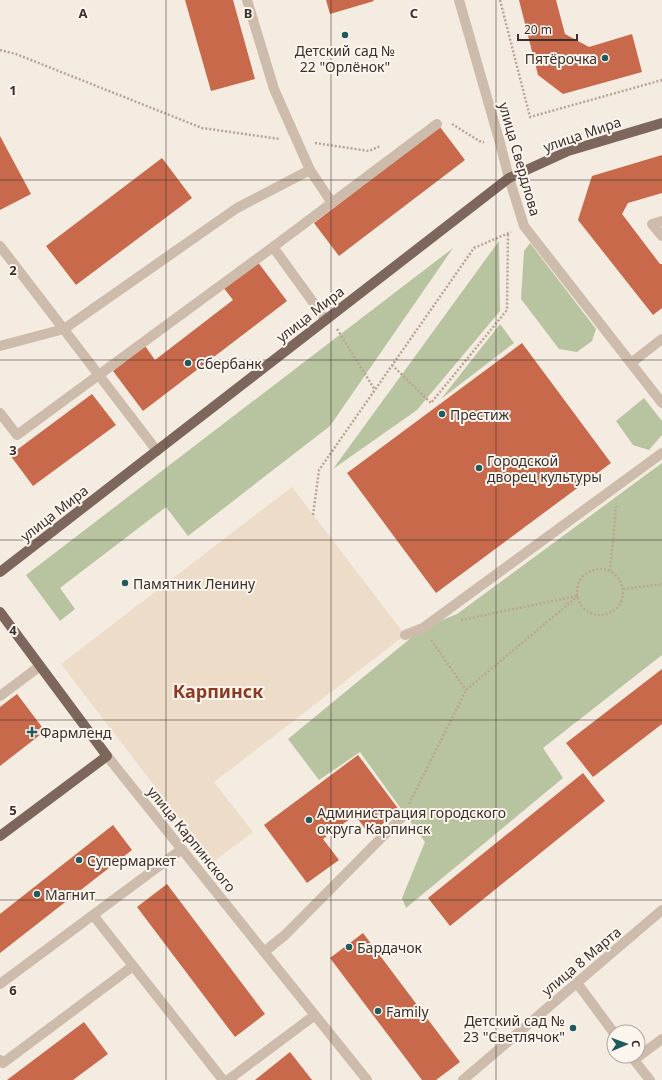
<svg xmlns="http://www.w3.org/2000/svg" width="662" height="1080" font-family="'Noto Sans',sans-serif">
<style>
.green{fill:#b8c4a0}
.plaza{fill:#ecdcc8}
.building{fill:#c8694b}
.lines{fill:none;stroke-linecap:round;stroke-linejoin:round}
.path{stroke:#b9a596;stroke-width:2.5;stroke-dasharray:2 2;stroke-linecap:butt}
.minor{stroke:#cdbbac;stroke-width:10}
.major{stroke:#7d675c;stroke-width:10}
.grid{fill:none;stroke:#3b302b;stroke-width:1;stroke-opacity:0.55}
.poi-dot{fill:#1f5a5e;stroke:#fbf5ee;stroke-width:1.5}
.labels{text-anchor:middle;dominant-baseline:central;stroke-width:4;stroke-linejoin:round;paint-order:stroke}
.poi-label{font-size:14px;fill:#3b302b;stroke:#fbf5ee;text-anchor:start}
.street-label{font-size:14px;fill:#3b302b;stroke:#fbf5ee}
.district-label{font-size:18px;font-weight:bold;fill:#8c3b22;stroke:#fbf5ee}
.grid-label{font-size:13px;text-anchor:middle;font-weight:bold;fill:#3b302b;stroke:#fbf5ee;stroke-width:4;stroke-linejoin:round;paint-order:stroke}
</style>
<rect width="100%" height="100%" fill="#f4ebe1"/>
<path class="green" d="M499 241 500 311 417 410 333 469Z
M530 243 596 329 592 341 577 352 559 349 521 299 524 251Z
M453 248 330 426 188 536 166 507 60 588 75 609 60 621 26 575Z
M500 324 514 343 441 399Z
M644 398 662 421V435L649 450 633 445 616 421Z
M662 463V655L543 748 563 778 406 908 402 898 425 842 360 752 319 780 288 739 423 628 457 614Z"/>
<path class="plaza" d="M292 487 405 635 214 782 253 832 213 862 61 664Z"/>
<path class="building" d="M185 0H233L255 79 211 91Z
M326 0H373L374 1 330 14Z
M519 0H556L565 34 589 47 632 34 642 72 563 94 538 75Z
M440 127 465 160 339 256 314 223Z
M0 136 31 194 0 210Z
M662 155V193L628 203 622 214 660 264H662V308L653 315 578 220 592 176Z
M162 158 192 198 76 285 46 246Z
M257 261 287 301 143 411 113 371 145 346 155 360 233 300 223 287Z
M522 343 611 463 436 593 347 473Z
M92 394 116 425 33 486 10 455Z
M662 669V724L593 777 566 743Z
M17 694 45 731 0 766V707Z
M358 755 400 811 369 834 355 815 323 839 339 860 307 883 264 825Z
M583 773 605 801 450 926 428 898Z
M113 825 132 850 0 953V914Z
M167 884 265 1014 235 1037 137 907Z
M363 933 460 1062 436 1080H422L330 958Z
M84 1022 108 1054 73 1080H7Z
M290 1052 312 1080H255Z"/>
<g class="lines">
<path class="path" d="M500 0 530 117 662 80
M0 50 16 54 202 128 280 139
M452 124 481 142H484
M315 143 369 151 380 146
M337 329 375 390
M392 365 431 403 507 310 508 233
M313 515 319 470 474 248 511 232
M577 592a23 23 0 1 1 46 0a23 23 0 1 1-46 0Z
M610 571 616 506
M623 589 662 584
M461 620 577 596
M431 640 466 690
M409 804 466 690 578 596"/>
<path class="minor" d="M247 0 274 89 310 170 332 203
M459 0 500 143 509 178 524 226 662 403
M662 221 652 224 662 236
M0 246 157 451
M273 247 326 320
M0 346 64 329 237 208 310 170
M631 363 662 339
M0 413 17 435 273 247 437 124
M405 635 423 628 662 453
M0 696 40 666
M107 756 367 1080
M93 915 223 1080
M264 952 285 935 403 816
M577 983 614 1033
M0 984 182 849
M631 1056 634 1060 662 1039
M0 1060 3 1063 133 966
M634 1060 650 1080
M228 1080 315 1015
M463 1080 662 910"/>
<path class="major" d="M0 572 509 178 568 151 662 123
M0 612 107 756 0 836"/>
</g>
<path class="grid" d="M166 0V1080M331 0V1080M496 0V1080M0 180H662M0 360H662M0 540H662M0 720H662M0 900H662"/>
<g class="poi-dot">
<circle cx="345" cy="35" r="4"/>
<circle cx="605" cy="58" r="4"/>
<circle cx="188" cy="363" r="4"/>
<circle cx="442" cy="414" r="4"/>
<circle cx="479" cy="468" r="4"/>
<circle cx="125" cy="583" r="4"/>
<path d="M30 726h4v4h4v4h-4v4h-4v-4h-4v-4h4z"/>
<circle cx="309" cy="820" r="4"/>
<circle cx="79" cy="860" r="4"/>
<circle cx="37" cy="894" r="4"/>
<circle cx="349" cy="947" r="4"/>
<circle cx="378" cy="1011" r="4"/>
<circle cx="573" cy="1028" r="4"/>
</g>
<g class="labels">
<g class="poi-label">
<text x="345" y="50" text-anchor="middle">Детский сад №<tspan x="345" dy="16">22 "Орлёнок"</tspan></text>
<text x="597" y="58" text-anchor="end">Пятёрочка</text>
<text x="196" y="363">Сбербанк</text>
<text x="450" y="414">Престиж</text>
<text x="487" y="460">Городской<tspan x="487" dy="16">дворец культуры</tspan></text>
<text x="133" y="583">Памятник Ленину</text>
<text x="40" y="732">Фармленд</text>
<text x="317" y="812">Администрация городского<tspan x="317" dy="16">округа Карпинск</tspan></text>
<text x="87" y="860">Супермаркет</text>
<text x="45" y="894">Магнит</text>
<text x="357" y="947">Бардачок</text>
<text x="386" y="1011">Family</text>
<text x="565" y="1020" text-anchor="end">Детский сад №<tspan x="565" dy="16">23 "Светлячок"</tspan></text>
</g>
<g class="street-label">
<text transform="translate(582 134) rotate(-19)">улица Мира</text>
<text transform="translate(520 159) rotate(74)">улица Свердлова</text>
<text transform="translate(310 314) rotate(-38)">улица Мира</text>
<text transform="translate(54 513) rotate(-38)">улица Мира</text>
<text transform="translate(192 839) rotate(51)">улица Карпинского</text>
<text transform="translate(581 961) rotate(-40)">улица 8 Марта</text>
</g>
<g class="district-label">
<text x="218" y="691">Карпинск</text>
</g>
</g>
<g class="grid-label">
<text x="83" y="18">A</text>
<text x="248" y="18">B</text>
<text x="414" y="18">C</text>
<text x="13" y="95">1</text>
<text x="13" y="275">2</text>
<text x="13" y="455">3</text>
<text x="13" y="635">4</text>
<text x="13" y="815">5</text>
<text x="13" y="995">6</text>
</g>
<g transform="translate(626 1044) rotate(88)"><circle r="19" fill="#fbf5ee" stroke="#aea6a0"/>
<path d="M0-3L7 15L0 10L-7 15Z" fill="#1f5a5e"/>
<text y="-6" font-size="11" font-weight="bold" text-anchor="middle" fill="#3b302b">С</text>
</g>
<path d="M518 34v6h59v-6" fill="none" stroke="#3b302b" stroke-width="2"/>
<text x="524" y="34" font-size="12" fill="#3b302b" stroke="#fbf5ee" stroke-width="3" paint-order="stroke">20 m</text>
</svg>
